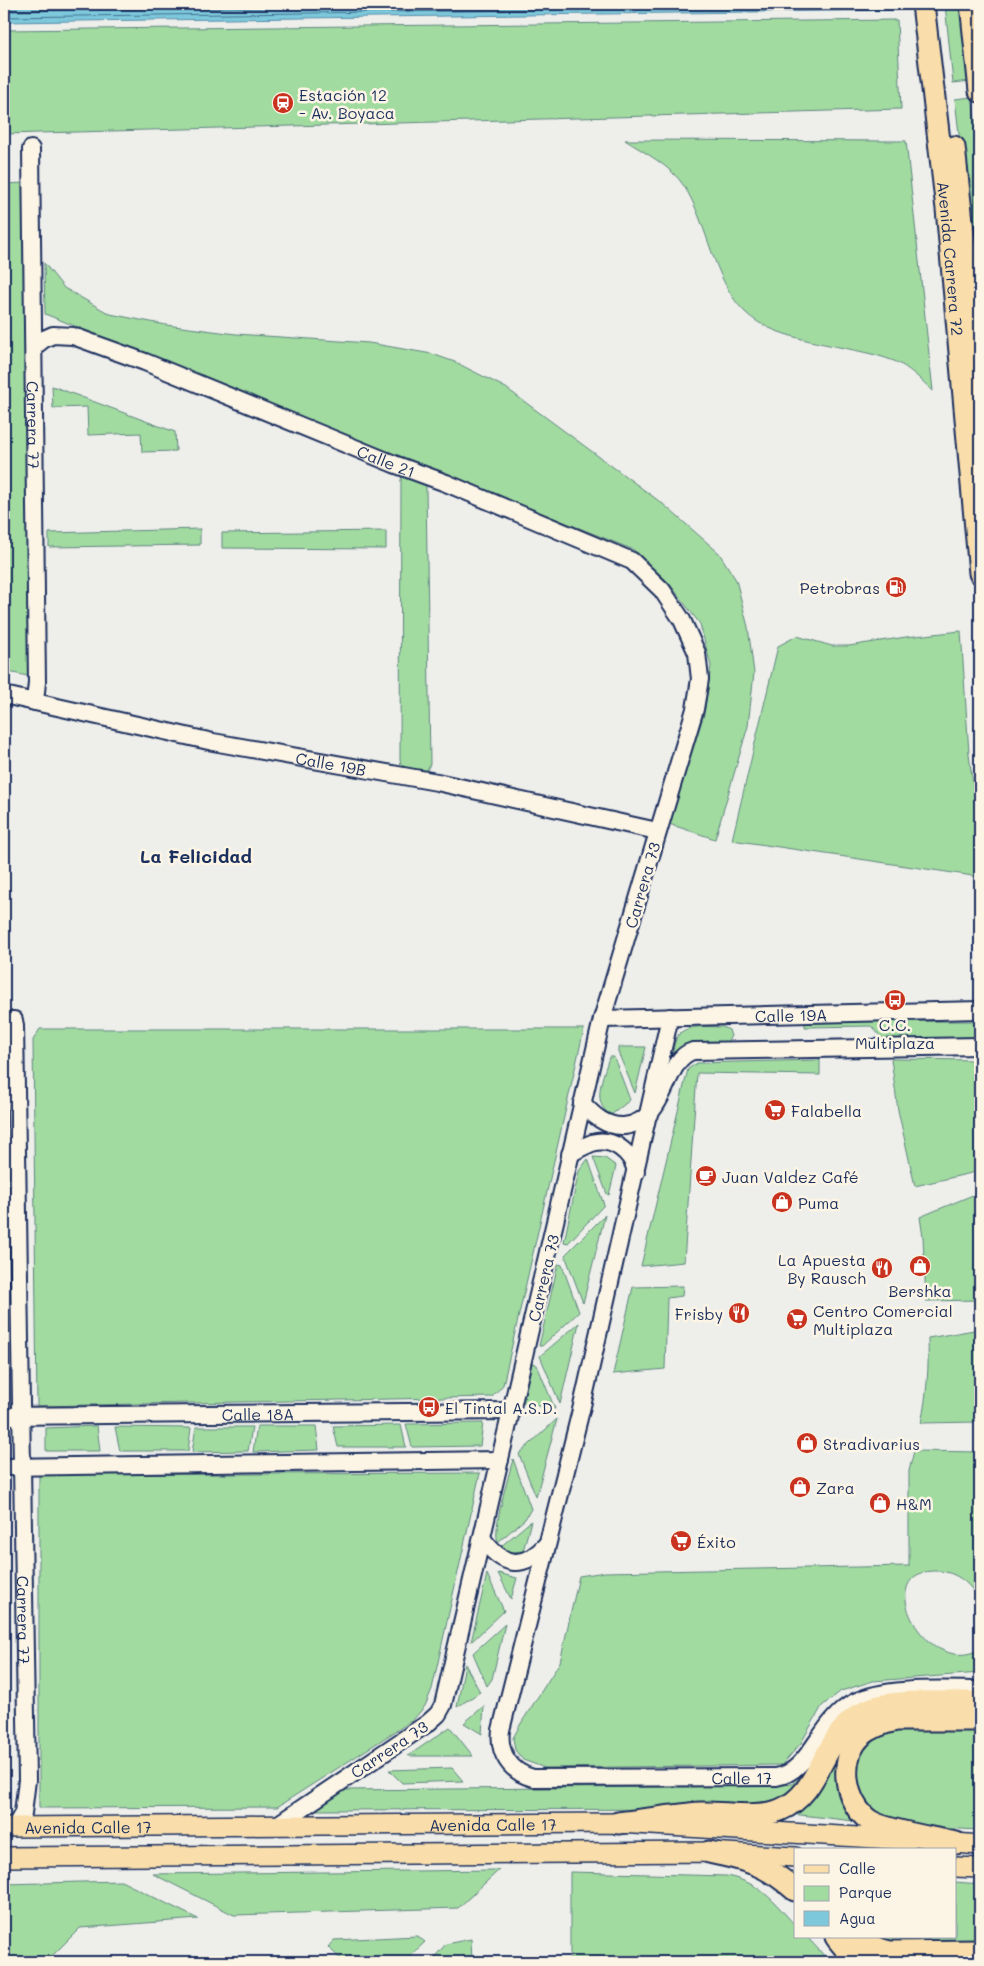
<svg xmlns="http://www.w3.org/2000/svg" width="984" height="1966" font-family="Mali,sans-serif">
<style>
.green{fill:#a2dba0;stroke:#5e857f}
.water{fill:#7dc9db;stroke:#568ba9}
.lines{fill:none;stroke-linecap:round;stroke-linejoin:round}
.shore{stroke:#426d90;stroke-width:1}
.secondary-casing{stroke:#1b2f5e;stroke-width:20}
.primary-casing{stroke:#1b2f5e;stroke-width:22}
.highway-casing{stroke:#1b2f5e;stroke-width:25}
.secondary{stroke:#fcf5e5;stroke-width:16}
.primary{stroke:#f9deab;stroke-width:19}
.highway{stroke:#f9deab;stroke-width:21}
.labels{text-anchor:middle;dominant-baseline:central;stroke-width:5;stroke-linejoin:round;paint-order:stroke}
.poi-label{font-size:16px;fill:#1b2f5e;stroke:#fcf5e5;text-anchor:start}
.street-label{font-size:16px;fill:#1b2f5e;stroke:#fcf5e5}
.neighbourhood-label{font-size:18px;font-weight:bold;fill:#1b2f5e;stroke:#fcf5e5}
</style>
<rect width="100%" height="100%" fill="#eeeeea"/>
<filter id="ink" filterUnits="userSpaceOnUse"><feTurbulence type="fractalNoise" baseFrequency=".02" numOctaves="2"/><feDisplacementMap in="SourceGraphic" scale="10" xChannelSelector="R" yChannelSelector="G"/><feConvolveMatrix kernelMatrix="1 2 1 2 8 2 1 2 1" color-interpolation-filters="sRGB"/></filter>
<g filter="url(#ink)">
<path class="green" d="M945 4H964L971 81 953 83Z
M897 20 901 109 4 134V30Z
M972 97 980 158V317L955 99Z
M625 140 906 141 933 391C922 381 909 367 894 361 851 344 777 344 745 312 713 281 708 223 684 186 671 166 645 153 625 140Z
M26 183 32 677 4 671V184Z
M44 263 64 288 110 314 166 325 236 334 369 343 432 354 455 362 506 388 663 504 719 553 736 580 748 627 754 673 748 726 715 839 669 824 704 714 711 666 700 624 669 583 634 550 45 314Z
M52 386 175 432 176 451 142 452 141 433 88 435 87 407 53 408Z
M405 475 425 482 426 487 430 764 427 770 407 768 401 765 400 760 401 480 402 476Z
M200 529V545L49 547V533Z
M386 531V549L222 548V533Z
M961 631 969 754 980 838V877L732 840 778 646 797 636 832 646H849L906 637Z
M980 1021V1037L883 1039 871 1026 805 1027V1022Z
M723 1027 729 1030 731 1036 726 1044 671 1063C673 1055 673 1046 676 1039 682 1023 710 1027 723 1027Z
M40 1029H584L503 1385 492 1397 37 1406 33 1040Z
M618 1047H646L635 1093 618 1052Z
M609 1057H614L630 1100 611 1115C590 1103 604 1075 609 1057Z
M891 1059 978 1060 980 1079V1171L915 1186 898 1110Z
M820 1060V1075L697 1073 684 1262 641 1266 688 1069 697 1063Z
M593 1157 605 1158 616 1166 609 1195 607 1194Z
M588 1159 604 1205 568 1243 564 1242 579 1171Z
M980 1192V1300L926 1301 923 1237 920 1217Z
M605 1215 583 1303 565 1255Z
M558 1264 562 1265 579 1312 542 1346H539Z
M683 1286 682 1296 667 1298 665 1369 613 1374 633 1287Z
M579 1323 560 1404 540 1356Z
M980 1329V1422L921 1423C927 1396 929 1366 928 1338Z
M532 1363 537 1365 555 1409 523 1403Z
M557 1419 536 1497 519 1454Z
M483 1423 480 1446 412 1447 406 1424Z
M401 1425 406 1447H338L333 1426Z
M97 1426 100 1451H46V1428Z
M257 1426H316L319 1450 253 1452Z
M115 1427 191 1428 188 1451H120Z
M196 1427H252L248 1451 192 1452Z
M914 1451 980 1452V1601C971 1585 958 1572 938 1571 868 1568 926 1680 980 1649V1673L873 1681 841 1691 822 1706 801 1743 782 1765 545 1768 523 1760 515 1750 513 1738 520 1725 560 1662 579 1576 605 1572 909 1566V1471Z
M513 1459 531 1509 525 1519 498 1542C492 1528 509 1476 513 1459Z
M480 1473 432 1689 425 1706 413 1720 277 1807 39 1808V1475Z
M531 1521 523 1551 510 1552 500 1547Z
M498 1573 517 1578 511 1599Z
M487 1574 504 1611 471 1642Z
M505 1624 492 1679 487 1686 473 1653Z
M465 1664 480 1692 457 1707Z
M484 1706 482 1734 464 1723Z
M888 1718 837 1776C839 1796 842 1805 854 1821L792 1814 842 1744Z
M980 1725V1830L901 1826 871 1815 858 1796 853 1762 866 1741 883 1730Z
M450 1727 473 1756H408Z
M452 1768 463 1781 402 1783 389 1770Z
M804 1775 786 1797 748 1809 312 1810 343 1790 775 1786 792 1784Z
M499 1870 458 1908 234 1915 153 1874Z
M570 1872 726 1876C760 1882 773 1901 795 1925V1937H807L830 1962H570Z
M121 1881 198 1919 80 1928 46 1962H4V1884Z
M955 1882 980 1884V1944L883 1943 868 1937H955Z
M417 1936 425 1942 411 1955V1962H344L328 1947 334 1940Z
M471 1939 472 1962H430L446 1944Z"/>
<path class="water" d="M4 4H980V6L900 10 4 22Z"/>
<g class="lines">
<path class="shore" d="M4 11 536 4
M4 17 911 5"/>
<g class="secondary-casing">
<g id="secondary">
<path id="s1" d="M31 149 37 682 35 702"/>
<path id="s2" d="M34 347 44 339 53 335 73 336 145 362 394 464 446 483 632 561 662 590 682 620 697 653 700 679 695 709 602 1019 443 1705 438 1714 428 1723 277 1825"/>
<path id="s3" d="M4 695 213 742 437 782 657 831"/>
<path id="s4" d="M670 1017 582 1406 501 1730C498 1753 510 1772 533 1778L776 1777C811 1772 819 1720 855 1702 886 1686 945 1690 980 1690"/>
<path id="s5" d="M602 1019 980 1010"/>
<path id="s6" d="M4 1020H14L15 1026 27 1780 23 1813 15 1827"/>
<path d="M582 1103C594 1116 606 1127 624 1126 669 1121 662 1060 693 1051L980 1046"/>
<path d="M570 1154C577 1150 584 1146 592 1143 612 1137 632 1152 636 1172"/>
<path id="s7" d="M4 1416 511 1411"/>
<path d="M4 1467 500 1460"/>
<path d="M482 1538C502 1566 522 1571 546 1545"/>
</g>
</g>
<g class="primary-casing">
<g id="primary">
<path id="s8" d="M4 1827 618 1823 909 1840"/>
<path d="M942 1842 980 1845"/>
<path d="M4 1857 709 1852 795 1857"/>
<path d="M955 1867 980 1868"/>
</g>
</g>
<g class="highway-casing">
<g id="highway">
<path id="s9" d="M923 4 947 209 980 573"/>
<path d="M971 4 980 91"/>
<path d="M954 147 980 388"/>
<path d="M618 1823C645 1820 673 1815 701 1813 724 1812 758 1819 780 1810 824 1792 821 1732 867 1710 891 1698 952 1703 980 1702"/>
<path d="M956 1843C936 1838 886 1831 870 1821 844 1803 838 1758 861 1736 871 1727 883 1723 896 1720H980"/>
<path d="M709 1852C747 1860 766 1864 795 1890"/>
<path d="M836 1937C844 1947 852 1958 865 1962"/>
<path d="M860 1937C869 1946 878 1949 890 1952L980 1951"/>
</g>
</g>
<use href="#secondary" class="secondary"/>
<use href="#primary" class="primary"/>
<use href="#highway" class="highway"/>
</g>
</g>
<defs>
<g id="station-disc" transform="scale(1.125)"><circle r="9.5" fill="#c8321e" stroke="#fcf5e5"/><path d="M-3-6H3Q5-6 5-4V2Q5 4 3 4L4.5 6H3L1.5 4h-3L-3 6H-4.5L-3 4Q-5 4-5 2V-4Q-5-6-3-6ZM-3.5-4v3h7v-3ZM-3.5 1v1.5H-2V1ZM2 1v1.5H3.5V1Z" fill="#fff"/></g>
<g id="fuel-disc" transform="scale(1.125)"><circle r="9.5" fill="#c8321e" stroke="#fcf5e5"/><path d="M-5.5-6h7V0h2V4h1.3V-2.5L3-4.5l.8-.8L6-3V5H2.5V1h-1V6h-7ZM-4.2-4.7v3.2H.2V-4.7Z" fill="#fff"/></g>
<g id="bus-disc" transform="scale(1.125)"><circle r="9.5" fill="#c8321e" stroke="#fcf5e5"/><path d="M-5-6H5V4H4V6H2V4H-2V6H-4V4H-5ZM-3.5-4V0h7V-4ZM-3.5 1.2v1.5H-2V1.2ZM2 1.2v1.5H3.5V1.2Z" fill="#fff"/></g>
<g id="supermarket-disc" transform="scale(1.125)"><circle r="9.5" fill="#c8321e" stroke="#fcf5e5"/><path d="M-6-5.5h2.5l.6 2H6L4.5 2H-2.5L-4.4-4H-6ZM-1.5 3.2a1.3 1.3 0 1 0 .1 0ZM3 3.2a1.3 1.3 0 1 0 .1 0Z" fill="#fff"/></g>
<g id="cafe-disc" transform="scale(1.125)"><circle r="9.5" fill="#c8321e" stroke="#fcf5e5"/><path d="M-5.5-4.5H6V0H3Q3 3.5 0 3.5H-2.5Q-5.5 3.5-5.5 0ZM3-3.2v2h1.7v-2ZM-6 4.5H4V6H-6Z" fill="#fff"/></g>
<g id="shop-disc" transform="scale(1.125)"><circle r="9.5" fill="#c8321e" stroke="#fcf5e5"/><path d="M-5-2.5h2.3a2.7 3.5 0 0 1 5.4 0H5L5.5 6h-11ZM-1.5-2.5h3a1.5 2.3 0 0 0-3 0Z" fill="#fff"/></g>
<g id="restaurant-disc" transform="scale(1.125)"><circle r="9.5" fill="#c8321e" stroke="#fcf5e5"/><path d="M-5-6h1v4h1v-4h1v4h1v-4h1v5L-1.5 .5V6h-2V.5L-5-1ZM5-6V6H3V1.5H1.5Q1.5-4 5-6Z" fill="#fff"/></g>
</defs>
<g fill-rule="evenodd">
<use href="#station-disc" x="283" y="103"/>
<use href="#fuel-disc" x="896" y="587"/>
<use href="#bus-disc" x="895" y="1000"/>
<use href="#supermarket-disc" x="775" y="1110"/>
<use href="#cafe-disc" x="706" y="1176"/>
<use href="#shop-disc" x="782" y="1202"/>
<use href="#shop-disc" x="920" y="1266"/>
<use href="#restaurant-disc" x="882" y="1268"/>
<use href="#restaurant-disc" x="739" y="1313"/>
<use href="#supermarket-disc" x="797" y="1319"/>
<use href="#bus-disc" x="429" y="1407"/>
<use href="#shop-disc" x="807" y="1443"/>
<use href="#shop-disc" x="800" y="1487"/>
<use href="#shop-disc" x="880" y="1503"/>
<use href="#supermarket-disc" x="681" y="1541"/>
</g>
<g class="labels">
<g class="poi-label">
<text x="299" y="94">Estación 12<tspan x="299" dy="18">- Av. Boyaca</tspan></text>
<text x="880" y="587" text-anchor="end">Petrobras</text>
<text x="895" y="1024" text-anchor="middle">C.C.<tspan x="895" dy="18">Multiplaza</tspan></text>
<text x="791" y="1110">Falabella</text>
<text x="722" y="1176">Juan Valdez Café</text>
<text x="798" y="1202">Puma</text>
<text x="866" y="1259" text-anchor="end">La Apuesta<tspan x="866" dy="18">By Rausch</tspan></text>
<text x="920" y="1290" text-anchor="middle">Bershka</text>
<text x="813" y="1310">Centro Comercial<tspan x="813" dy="18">Multiplaza</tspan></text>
<text x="723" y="1313" text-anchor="end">Frisby</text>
<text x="445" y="1407">El Tintal A.S.D.</text>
<text x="823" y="1443">Stradivarius</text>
<text x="816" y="1487">Zara</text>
<text x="896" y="1503">H&amp;M</text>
<text x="697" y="1541">Éxito</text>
</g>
<g class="street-label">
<text stroke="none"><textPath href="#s9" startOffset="256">Avenida Carrera 72</textPath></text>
<text stroke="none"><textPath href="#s1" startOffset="276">Carrera 77</textPath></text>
<text stroke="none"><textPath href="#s2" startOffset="380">Calle 21</textPath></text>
<text stroke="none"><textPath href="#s3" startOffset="334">Calle 19B</textPath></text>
<text transform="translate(642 885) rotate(-74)">Carrera 73</text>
<text stroke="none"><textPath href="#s5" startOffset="189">Calle 19A</textPath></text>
<text transform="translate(543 1278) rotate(-77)">Carrera 73</text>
<text stroke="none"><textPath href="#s7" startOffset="254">Calle 18A</textPath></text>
<text stroke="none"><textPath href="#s6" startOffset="610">Carrera 77</textPath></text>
<text transform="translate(389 1749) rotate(-34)">Carrera 73</text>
<text stroke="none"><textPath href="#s4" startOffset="1005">Calle 17</textPath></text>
<text stroke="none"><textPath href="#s8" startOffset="489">Avenida Calle 17</textPath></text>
<text stroke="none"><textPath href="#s8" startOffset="84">Avenida Calle 17</textPath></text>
</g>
<g class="neighbourhood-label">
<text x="196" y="856">La Felicidad</text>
</g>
</g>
<rect width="984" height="1966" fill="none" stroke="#fcf5e5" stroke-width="20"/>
<rect x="10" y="10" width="964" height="1946" fill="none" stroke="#1b2f5e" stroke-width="2" filter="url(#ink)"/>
<rect x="794" y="1848" width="162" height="90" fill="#fcf5e5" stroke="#a2a6af"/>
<rect x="804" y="1865" width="25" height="8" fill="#f9deab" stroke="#a2a6af"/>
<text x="839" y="1874" font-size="15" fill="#1b2f5e">Calle</text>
<rect x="804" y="1886" width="25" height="15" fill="#a2dba0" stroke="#a2a6af"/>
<text x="839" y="1898" font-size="15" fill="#1b2f5e">Parque</text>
<rect x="804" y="1911" width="25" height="15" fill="#7dc9db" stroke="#a2a6af"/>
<text x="839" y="1924" font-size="15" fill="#1b2f5e">Agua</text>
</svg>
